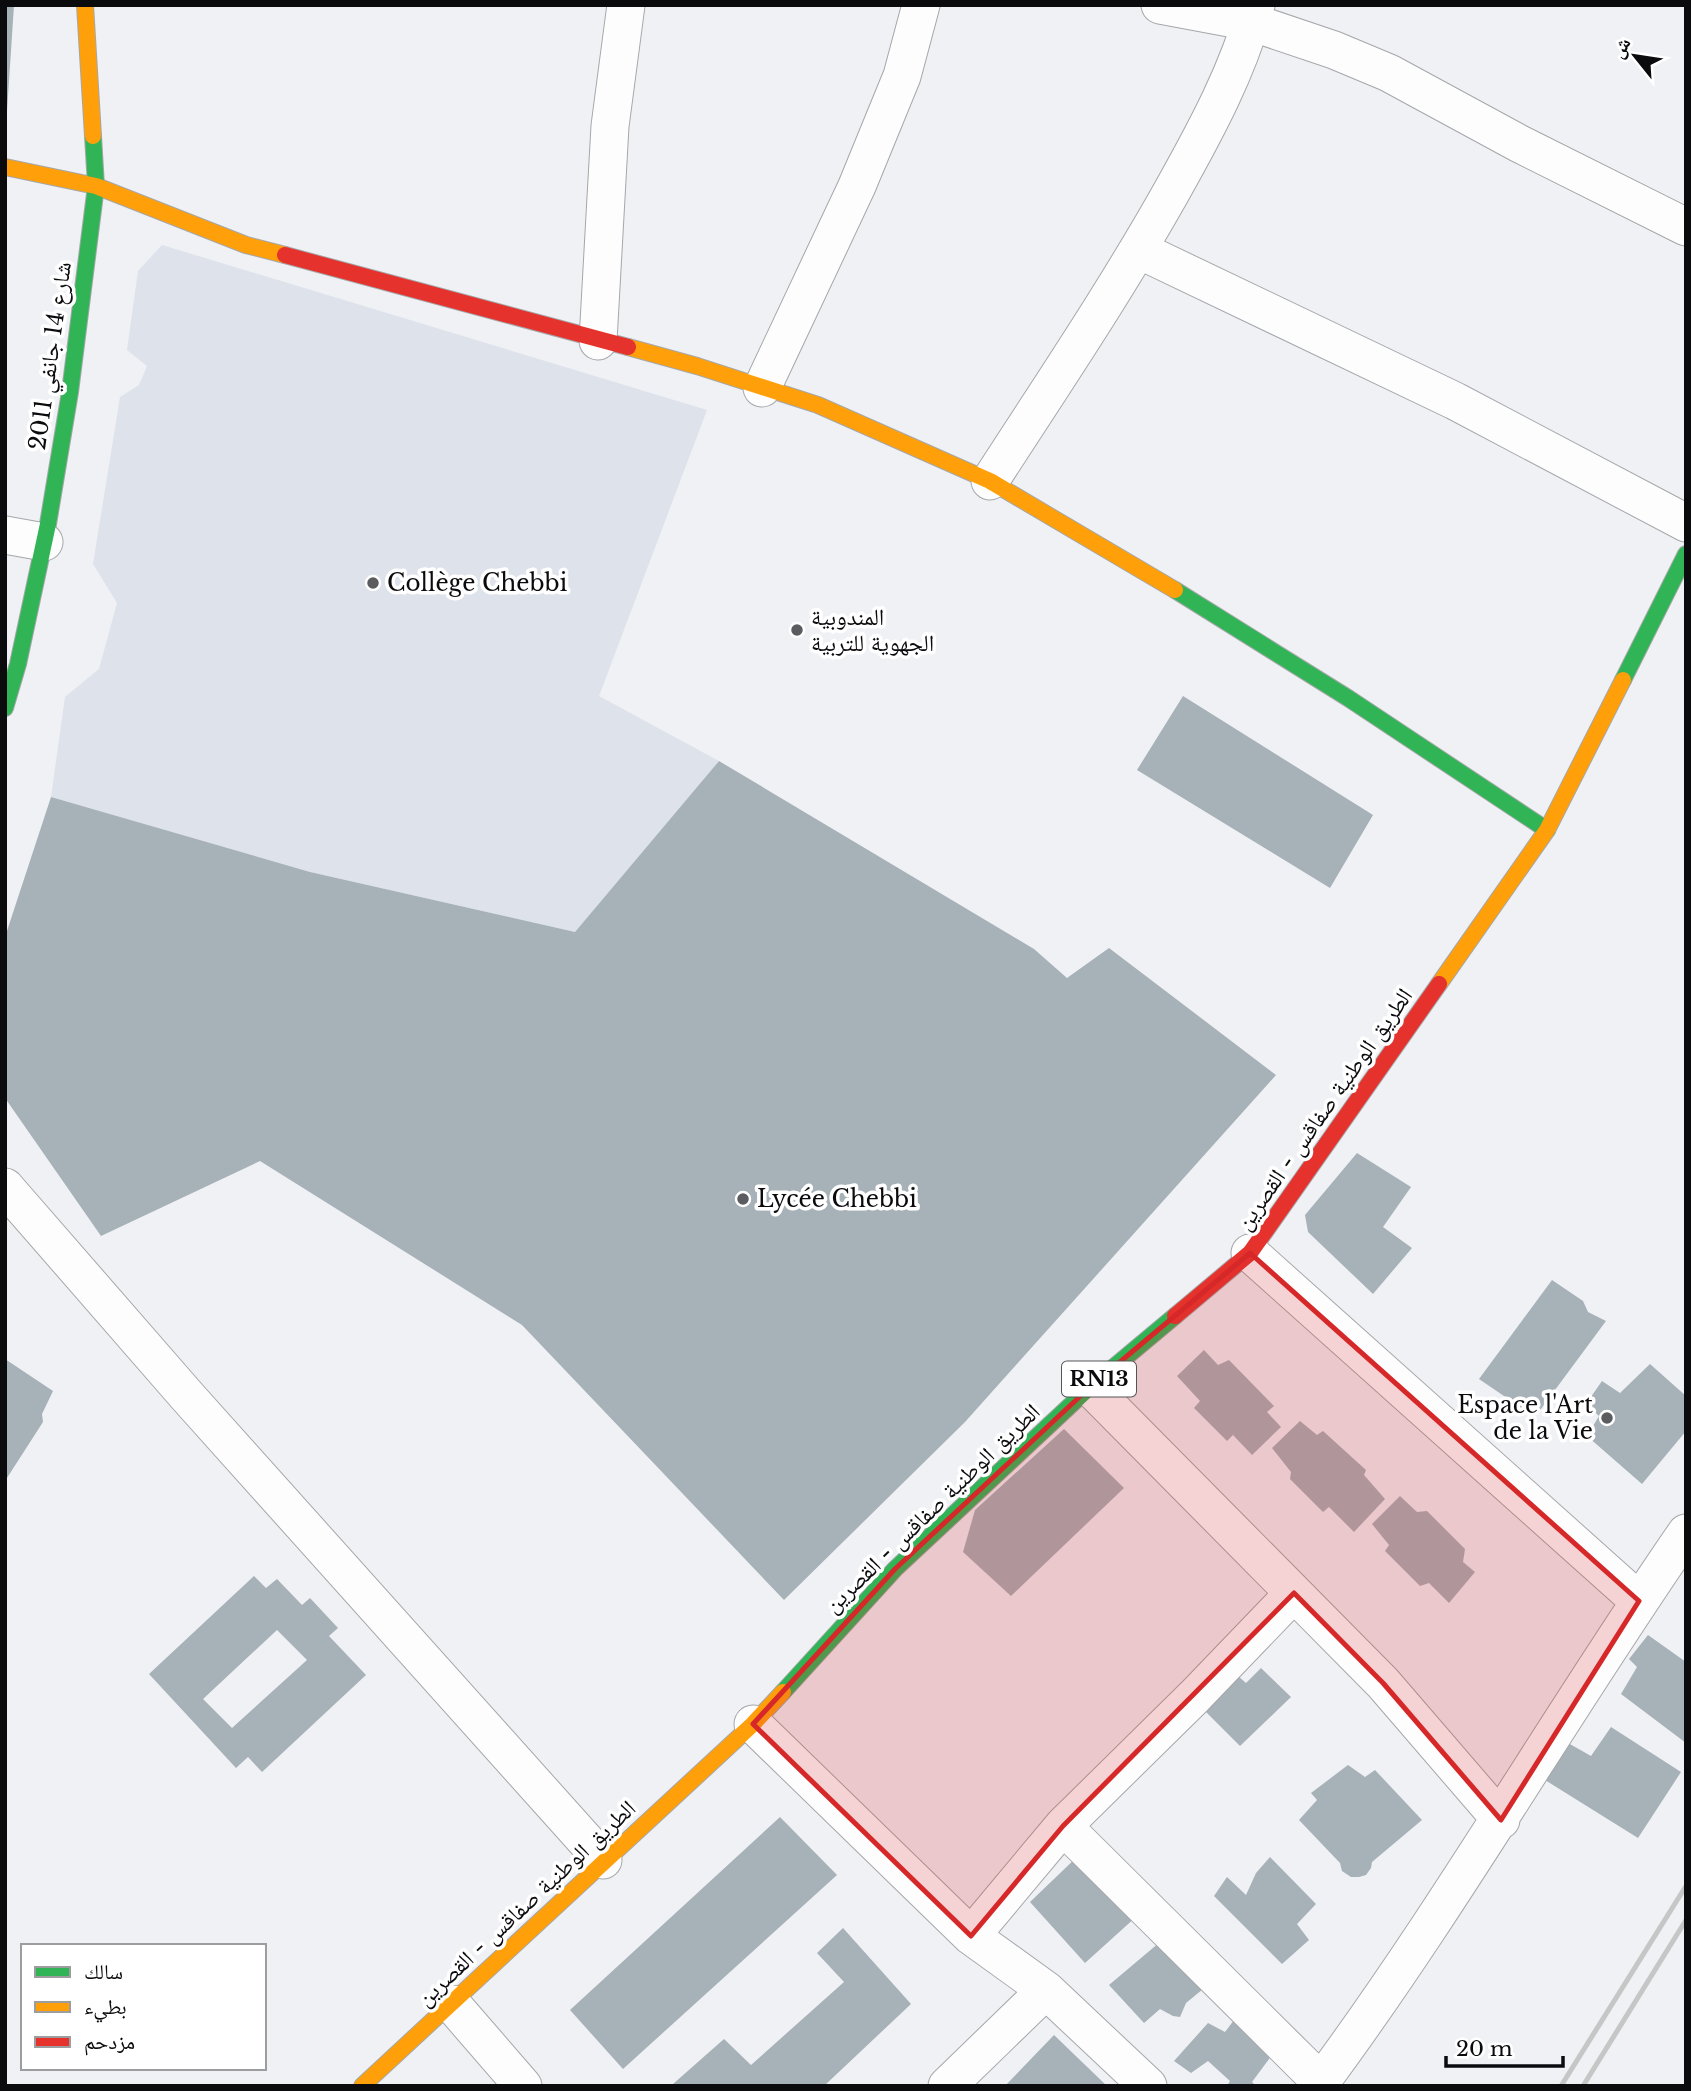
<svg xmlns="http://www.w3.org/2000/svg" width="1691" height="2091" font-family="'Libre Baskerville','Noto Naskh Arabic',serif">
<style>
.built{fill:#dee2eb}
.building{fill:#a7b1b8;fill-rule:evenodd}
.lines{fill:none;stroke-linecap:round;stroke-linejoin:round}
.street-casing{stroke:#a5a7a9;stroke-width:39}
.fast-casing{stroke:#a5a7a9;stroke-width:18}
.slow-casing{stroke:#a5a7a9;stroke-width:18}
.jam-casing{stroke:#a5a7a9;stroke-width:18}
.street{stroke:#fdfdfe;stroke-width:37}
.fast{stroke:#30b455;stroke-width:16}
.slow{stroke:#ff9f0a;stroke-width:16}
.jam{stroke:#e5322d;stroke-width:16}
.rail{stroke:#c5c6c6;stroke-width:5}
.marked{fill:#d62828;fill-opacity:0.2;stroke:#d62828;stroke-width:5;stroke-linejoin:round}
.poi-dot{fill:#5b5c5f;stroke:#fff;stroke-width:2.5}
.labels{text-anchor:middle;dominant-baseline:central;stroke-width:7;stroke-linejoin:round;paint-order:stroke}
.shield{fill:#fff;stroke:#545456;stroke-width:2}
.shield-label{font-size:21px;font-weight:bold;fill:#0b0b0e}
.street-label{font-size:23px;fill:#0b0b0e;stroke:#fff}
.poi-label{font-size:23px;fill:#0b0b0e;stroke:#fff;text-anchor:start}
</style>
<rect width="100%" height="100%" fill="#eff1f5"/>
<path class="built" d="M162 245 707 410 599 696 719 761 575 932 310 872 51 797 65 697 99 669 117 603 93 564 120 397 139 385 147 366 127 350 138 271Z"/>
<path class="building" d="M5 5H14L7 111H5Z
M1183 696 1373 815 1330 888 1137 770Z
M719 761 1034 949 1067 978 1109 948 1276 1075 965 1422 784 1600 522 1325 260 1161 101 1236 5 1098V937L51 797 310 872 575 932Z
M1357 1153 1411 1187 1383 1227 1412 1248 1373 1294 1308 1232 1305 1215Z
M1552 1280 1583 1301 1588 1312 1606 1321 1535 1417 1479 1379Z
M1204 1350 1218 1365 1229 1360 1274 1406 1267 1412 1281 1427 1252 1455 1233 1435 1227 1441 1194 1408 1200 1401 1177 1376Z
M5 1359 53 1391 42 1414 43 1422 5 1481Z
M1650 1364 1686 1396V1431L1642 1484 1587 1436 1599 1416 1586 1404 1602 1381 1620 1393Z
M1300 1421 1317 1435 1323 1431 1366 1470 1364 1475 1385 1499 1354 1532 1329 1507 1323 1512 1290 1479 1291 1472 1272 1448Z
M1064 1429 1124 1488 1011 1596 963 1552 975 1510Z
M1400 1496 1417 1512 1427 1511 1465 1549 1463 1562 1475 1572 1449 1603 1429 1583 1420 1586 1385 1551 1389 1545 1372 1524Z
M254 1576 266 1588 277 1579 302 1605 310 1598 338 1628 329 1636 366 1675 262 1772 248 1757 236 1768 149 1674ZM277 1630 307 1660 232 1728 203 1699Z
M1648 1635 1686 1662V1743L1621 1694 1637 1667 1629 1659Z
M1261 1668 1291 1697 1240 1746 1204 1710 1238 1676 1246 1683Z
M1611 1727 1681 1772 1638 1838 1545 1780 1568 1743 1591 1756Z
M1348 1765 1365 1777 1375 1770 1422 1820 1372 1862 1371 1868 1366 1875 1359 1877H1351L1342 1871 1340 1863 1299 1820 1317 1800 1311 1793Z
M780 1817 837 1875 623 2069 570 2010Z
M1079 1855 1137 1916 1085 1963 1030 1902Z
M1270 1857 1316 1904 1297 1924 1309 1940 1282 1964 1214 1896 1227 1877 1246 1895 1256 1873Z
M843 1928 911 2004 824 2086H675L673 2084 724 2039 751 2065 844 1982 817 1953Z
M1160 1942 1203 1989 1186 2003 1180 2017 1173 2016 1160 2009 1144 2023 1109 1985Z
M1234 2020 1272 2055 1252 2082 1256 2086H1227L1230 2081 1208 2061 1191 2073 1174 2061 1208 2023 1225 2032Z
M1054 2035 1107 2086H1005Z"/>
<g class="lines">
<g class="street-casing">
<path id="street" d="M1160 5 1251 22 1334 50 1389 73 1520 144 1686 227
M1139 250 1455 401 1686 523
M598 341 610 126 626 5
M762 388 857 186 902 76 921 5
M990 481C1052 385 1117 289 1173 189 1206 130 1238 71 1256 5
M5 535 44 542
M5 1187 187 1396 603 1860
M1250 1253 1639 1601
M1090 1387 1383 1683 1501 1820
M753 1724 971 1936 1046 1990 947 2086
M1063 1826 1321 2082
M971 1936 1063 1826 1195 1696 1294 1593
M1046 1990 1148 2086
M452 2004 523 2086
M1318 2086C1450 1908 1560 1715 1686 1533"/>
</g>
<g class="fast-casing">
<path id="fast" d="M1175 590 1348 698 1547 830
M1623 680 1686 554
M5 708 18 664 48 524 70 392 96 186 93 136
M783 1692 895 1569 1090 1387 1175 1316"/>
</g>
<g class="slow-casing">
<path id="slow" d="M85 5 93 136
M5 167 96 186 246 245 285 255
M628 347 697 366 818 405 990 481 1175 590
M1439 984 1547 830 1623 680
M362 2086 753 1724 783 1692"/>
</g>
<g class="jam-casing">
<path id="jam" d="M285 255 628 347
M1175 1316 1250 1253 1439 984"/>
</g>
<use href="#street" class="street"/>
<use href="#fast" class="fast"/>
<use href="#slow" class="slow"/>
<use href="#jam" class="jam"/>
<path class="rail" d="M1561 2086 1686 1886
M1583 2086 1686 1920"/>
</g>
<path class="marked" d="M1250 1253 1639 1601 1501 1820 1383 1683 1294 1593 1063 1826 971 1936 753 1724 895 1569 1090 1387Z"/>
<g class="poi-dot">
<circle cx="373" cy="583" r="7"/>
<circle cx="797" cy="630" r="7"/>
<circle cx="743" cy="1199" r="7"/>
<circle cx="1607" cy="1418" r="7"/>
</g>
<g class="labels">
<rect class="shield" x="1062" y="1361.5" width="74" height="35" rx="5"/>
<g class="shield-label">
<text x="1099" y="1379">RN13</text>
</g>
<g class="street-label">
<text transform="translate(50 356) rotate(-82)">شارع 14 جانفي 2011</text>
<text transform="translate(1324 1109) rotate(-55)">الطريق الوطنية صفاقس - القصرين</text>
<text transform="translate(932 1508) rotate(-44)">الطريق الوطنية صفاقس - القصرين</text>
<text transform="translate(526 1903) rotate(-43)">الطريق الوطنية صفاقس - القصرين</text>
</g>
<g class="poi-label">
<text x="387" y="583">Collège Chebbi</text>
<text x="811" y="617">المندوبية<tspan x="811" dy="26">الجهوية للتربية</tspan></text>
<text x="757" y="1199">Lycée Chebbi</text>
<text x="1593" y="1405" text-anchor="end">Espace l'Art<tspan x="1593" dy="26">de la Vie</tspan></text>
</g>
</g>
<rect width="1691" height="2091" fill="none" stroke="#0b0b0e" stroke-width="14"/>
<rect x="21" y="1944" width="245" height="126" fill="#ffffff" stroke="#9d9d9f" stroke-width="2"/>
<rect x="35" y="1967" width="35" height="10" fill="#30b455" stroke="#9d9d9f" stroke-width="2"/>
<text x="84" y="1979" font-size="21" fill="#0b0b0e">سالك</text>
<rect x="35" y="2002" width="35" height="10" fill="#ff9f0a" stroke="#9d9d9f" stroke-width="2"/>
<text x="84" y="2014" font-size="21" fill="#0b0b0e">بطيء</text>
<rect x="35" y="2037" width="35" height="10" fill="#e5322d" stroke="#9d9d9f" stroke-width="2"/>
<text x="84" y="2049" font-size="21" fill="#0b0b0e">مزدحم</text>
<g transform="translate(1635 56) rotate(300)" stroke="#ffffff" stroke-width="5" paint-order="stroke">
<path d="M0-5L12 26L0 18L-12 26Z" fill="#0b0b0e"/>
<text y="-10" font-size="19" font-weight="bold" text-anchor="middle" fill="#0b0b0e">ش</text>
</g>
<path d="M1446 2056v10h117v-10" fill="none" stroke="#0b0b0e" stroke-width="3.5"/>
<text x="1456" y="2056" font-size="21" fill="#0b0b0e" stroke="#ffffff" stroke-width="5" paint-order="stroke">20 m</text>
</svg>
